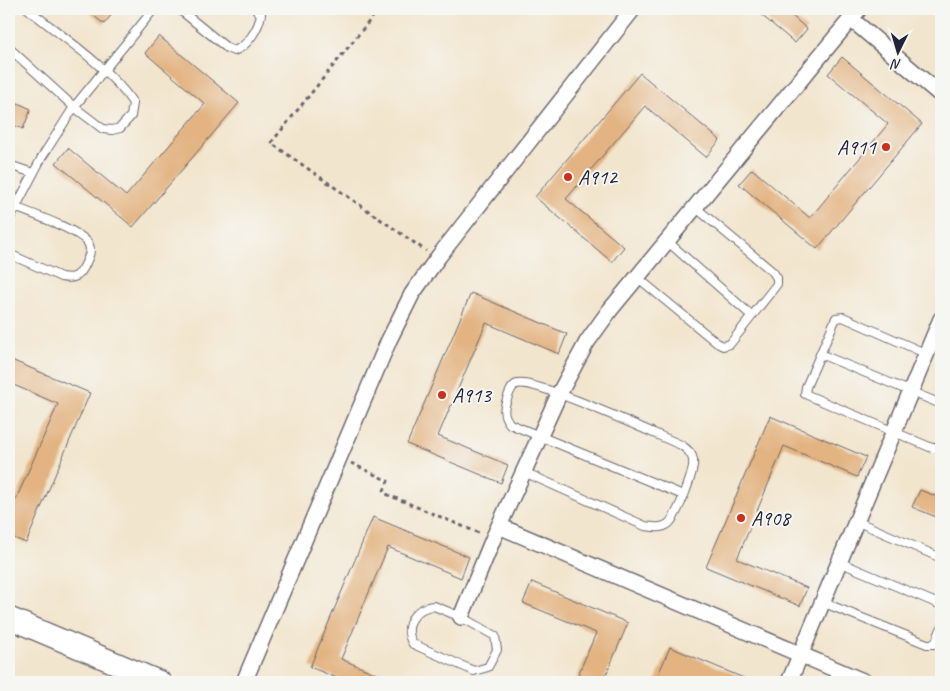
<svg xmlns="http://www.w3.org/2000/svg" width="950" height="691" font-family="Caveat,sans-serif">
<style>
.building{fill:#e3b381}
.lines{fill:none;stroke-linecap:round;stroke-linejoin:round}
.lane-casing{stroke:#6b666e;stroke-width:10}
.street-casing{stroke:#6b666e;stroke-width:18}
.secondary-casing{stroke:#6b666e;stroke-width:24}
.path{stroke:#6b666e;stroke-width:3;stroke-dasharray:4 4;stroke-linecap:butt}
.lane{stroke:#fff;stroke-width:8}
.street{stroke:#fff;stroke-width:15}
.secondary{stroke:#fff;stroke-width:21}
.poi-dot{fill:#c8321e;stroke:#f6f6f2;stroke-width:2}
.labels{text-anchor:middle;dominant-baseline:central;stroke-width:4;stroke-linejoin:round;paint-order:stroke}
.poi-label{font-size:21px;fill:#22223b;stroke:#f6f6f2;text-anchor:start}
</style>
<rect width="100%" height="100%" fill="#f6f6f2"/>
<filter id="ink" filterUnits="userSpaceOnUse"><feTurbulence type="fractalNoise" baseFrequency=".02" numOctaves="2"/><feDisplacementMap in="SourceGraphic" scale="10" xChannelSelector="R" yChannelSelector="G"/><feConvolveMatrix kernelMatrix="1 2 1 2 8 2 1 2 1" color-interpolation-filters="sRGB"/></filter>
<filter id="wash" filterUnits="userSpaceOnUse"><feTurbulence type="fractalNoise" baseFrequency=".0096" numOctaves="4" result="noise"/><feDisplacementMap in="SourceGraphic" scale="20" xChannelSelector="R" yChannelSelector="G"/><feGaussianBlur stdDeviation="1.12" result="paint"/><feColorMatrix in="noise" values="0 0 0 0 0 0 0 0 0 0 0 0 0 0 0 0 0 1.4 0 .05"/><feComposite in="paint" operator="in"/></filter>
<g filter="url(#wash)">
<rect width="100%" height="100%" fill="#f2e5cd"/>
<g id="blocks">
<path class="building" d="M85 9H116L104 24Z
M754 9H784L807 29 795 43Z
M159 36 239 103 133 227 56 163 68 148 126 196 205 104 145 53Z
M842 57 922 124 817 249 739 184 752 169 810 218 888 124 828 74Z
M640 73 720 140 706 157 645 106 566 199 624 247 612 262 535 197Z
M9 99 31 109 23 129 9 123Z
M471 293 567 334 559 354 486 323 438 436 508 465 501 483 407 444Z
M9 359 90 393 26 543 9 536V515L58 404 9 383Z
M770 416 866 457 857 477 784 446 737 559 807 588 800 606 706 567Z
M920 490 941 498V519L912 507Z
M373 517 469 557 461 578 388 547 341 659 396 682H347L310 667Z
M532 582 628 623 603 682H575L596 633 523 603Z
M670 647 753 682H696L685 678 683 682H655Z"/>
</g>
</g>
<g filter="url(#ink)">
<use href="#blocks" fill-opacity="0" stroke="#6b666e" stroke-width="1"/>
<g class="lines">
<g class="lane-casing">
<path id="lane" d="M179 9 227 48 234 51C248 46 259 28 261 14L255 9
M9 48 74 107 103 129 112 130 120 128 131 116 133 103C109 67 61 36 28 9
M9 165 33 173
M9 205C24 211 84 231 89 245 92 253 87 260 84 267 78 278 72 279 61 277L9 254
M9 220 42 157 74 107 154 9
M667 241 752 316
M637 277 717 343 723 346 730 344 777 284V278L773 272 695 207
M820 354 941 404
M927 354 843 317 836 318 806 387 805 394 932 448H939L941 443
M524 472 645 526C653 527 661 529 668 524 677 517 695 471 693 460 692 453 687 449 681 445 657 435 535 378 517 384 511 386 509 394 507 399 503 410 503 415 510 424L683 495
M856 521 941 558
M839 562 941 605
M822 602 927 644H935L941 629
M434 606 461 617 495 636 497 650 488 667 474 671 413 644C402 626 415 607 434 606Z"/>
</g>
<g class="street-casing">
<path id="street" d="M851 19 941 95
M499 526 865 682
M461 617 493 539 559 394 587 342 610 310 859 9
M244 682 389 340 412 294 439 256 633 9
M789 682 941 319"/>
</g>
<g class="secondary-casing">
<path id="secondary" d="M9 618 160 682"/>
</g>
<path class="path" d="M379 9 271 143 426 251
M351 463 388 481 384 491 386 494 481 534"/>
<use href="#lane" class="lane"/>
<use href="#street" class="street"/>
<use href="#secondary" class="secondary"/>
</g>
</g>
<g class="poi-dot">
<circle cx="886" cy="147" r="5"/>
<circle cx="568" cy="177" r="5"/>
<circle cx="442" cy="395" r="5"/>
<circle cx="741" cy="518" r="5"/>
</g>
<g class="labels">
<g class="poi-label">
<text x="876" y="147" text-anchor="end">A911</text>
<text x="578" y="177">A912</text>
<text x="452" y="395">A913</text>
<text x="751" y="518">A908</text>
</g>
</g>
<rect width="950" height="691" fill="none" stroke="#f6f6f2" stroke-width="30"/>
<g transform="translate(898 52) rotate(185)" stroke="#f6f6f2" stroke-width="4" paint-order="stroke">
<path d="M0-4L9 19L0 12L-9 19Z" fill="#22223b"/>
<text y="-8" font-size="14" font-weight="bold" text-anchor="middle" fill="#22223b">N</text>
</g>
</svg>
